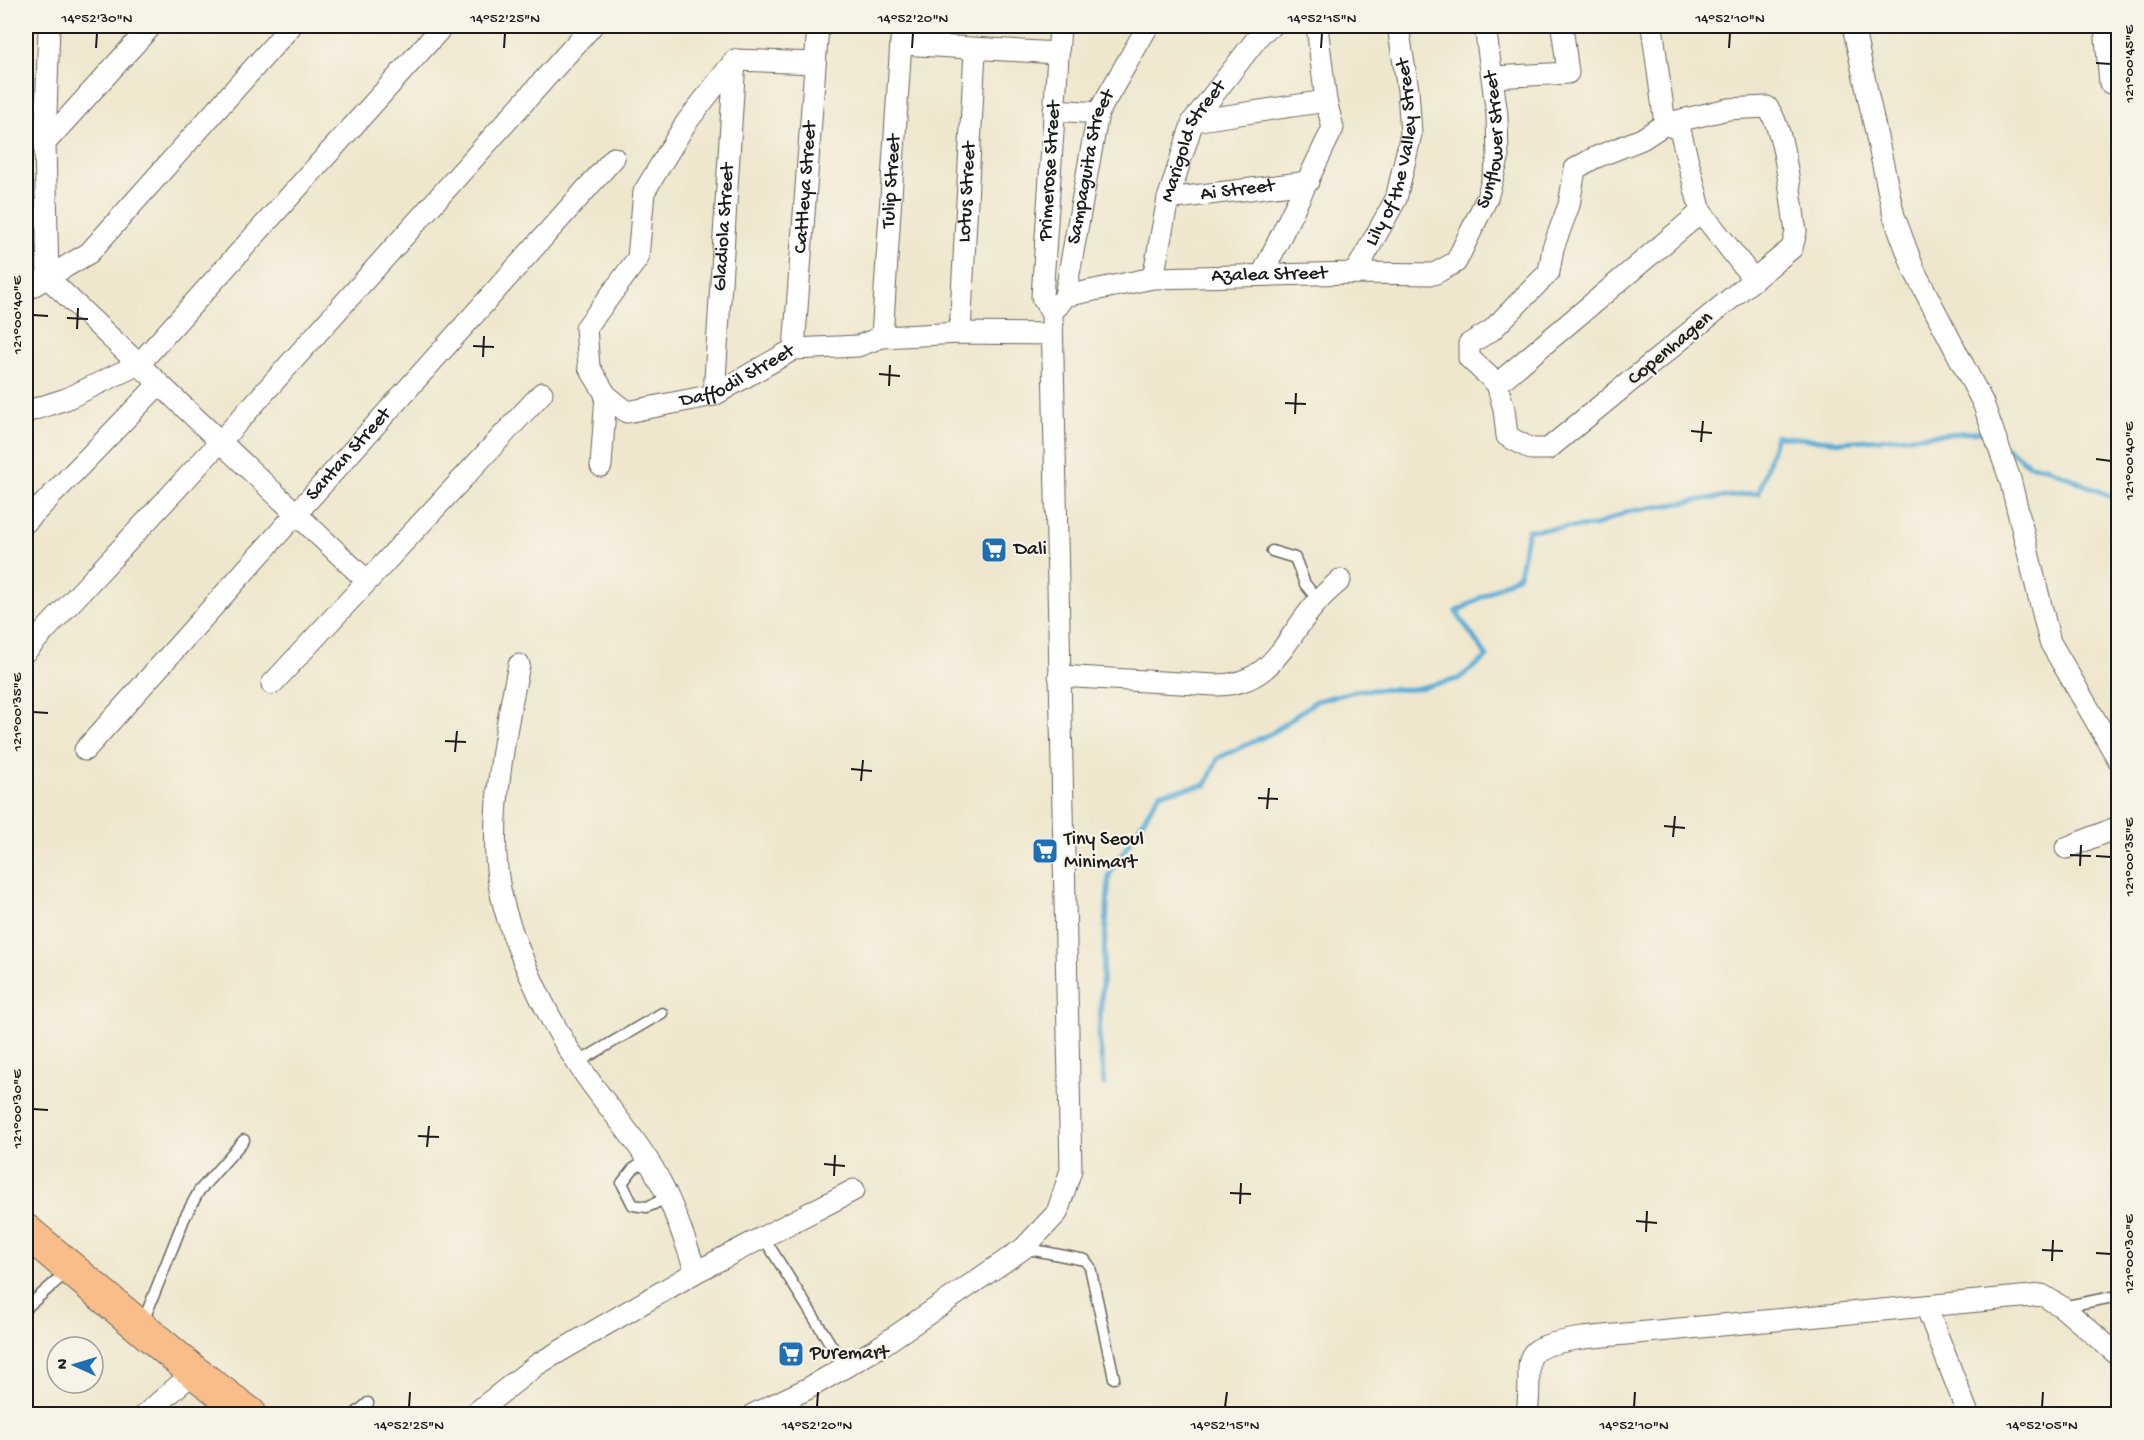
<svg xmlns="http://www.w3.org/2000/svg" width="2144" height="1440" font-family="'Gochi Hand',sans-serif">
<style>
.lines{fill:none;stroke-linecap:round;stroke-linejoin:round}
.stream{stroke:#59abd4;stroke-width:5}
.service-casing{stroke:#66635a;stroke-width:13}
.minor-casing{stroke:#66635a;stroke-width:23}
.primary-casing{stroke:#66635a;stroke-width:35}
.service{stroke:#fff;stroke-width:10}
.minor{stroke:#fff;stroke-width:21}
.primary{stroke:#f8bd89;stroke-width:33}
.ticks{fill:none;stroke:#1c1c1c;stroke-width:2}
.labels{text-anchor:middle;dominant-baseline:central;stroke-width:4.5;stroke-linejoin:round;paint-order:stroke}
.street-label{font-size:20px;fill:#1c1c1c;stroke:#f7f3e8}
.poi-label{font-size:20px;fill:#1c1c1c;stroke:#f7f3e8;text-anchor:start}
.neatline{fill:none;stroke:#1c1c1c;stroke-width:2}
.ticks-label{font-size:15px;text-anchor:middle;fill:#1c1c1c}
</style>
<rect width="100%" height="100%" fill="#f7f3e8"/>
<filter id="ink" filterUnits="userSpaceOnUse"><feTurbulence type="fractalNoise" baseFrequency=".0167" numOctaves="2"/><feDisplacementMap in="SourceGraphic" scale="12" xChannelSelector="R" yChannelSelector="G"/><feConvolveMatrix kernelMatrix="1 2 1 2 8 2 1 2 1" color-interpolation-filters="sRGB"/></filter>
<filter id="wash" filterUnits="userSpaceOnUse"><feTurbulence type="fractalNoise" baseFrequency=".008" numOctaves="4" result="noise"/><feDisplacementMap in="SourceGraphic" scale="24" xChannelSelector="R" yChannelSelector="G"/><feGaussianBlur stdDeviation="1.35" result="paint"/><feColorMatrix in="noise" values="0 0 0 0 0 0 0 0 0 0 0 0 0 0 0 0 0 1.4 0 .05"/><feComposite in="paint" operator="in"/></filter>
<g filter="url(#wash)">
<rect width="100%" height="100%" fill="#efe7cd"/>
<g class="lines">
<path class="stream" d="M2006 447 2030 465 2046 467 2118 500
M1104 1084 1099 1035 1109 875 1160 793 1206 785 1218 758 1272 733 1316 701 1360 690 1414 689 1458 679 1487 657 1456 612 1519 575 1528 530 1595 526 1626 512 1706 499 1759 493 1776 436 1841 442 1987 431"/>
</g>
</g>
<g filter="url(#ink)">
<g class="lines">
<g class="service-casing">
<path id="service" d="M1272 551 1295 558 1305 584 1318 600
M577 1063 662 1013
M648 1160 633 1169 622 1183 633 1205 647 1207 669 1197
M764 1238 845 1367
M1024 1248 1085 1260 1090 1267 1114 1378
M2062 1307 2118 1296
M26 1308 68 1271
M143 1322 184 1219 199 1191 244 1140
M355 1414 368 1403"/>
</g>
<g class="minor-casing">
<g id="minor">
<path d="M49 26 45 143 48 278 366 580"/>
<path d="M1652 26 1665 124"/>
<path d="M1853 26 1894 216 1914 270 1983 403 2010 479 2050 642 2118 759"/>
<path d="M2105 26 2110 83 2118 77"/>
<path d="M901 44 1058 53"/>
<path id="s1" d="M815 63 735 60 686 123 644 192 638 258 586 328 589 367 606 395 627 412 714 395 794 349 858 346 882 337 960 333 1052 334"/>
<path d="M1493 77 1568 73 1562 26"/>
<path d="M1767 107C1785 127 1791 202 1796 232L1792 248 1548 449H1531L1507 436 1504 409 1497 384 1469 358V344L1492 330 1549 272 1553 248 1569 205 1575 169 1594 158 1642 139 1665 124 1728 109Z"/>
<path d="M1054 110 1098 113"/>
<path d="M1193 121 1326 101"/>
<path d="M1665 124 1680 130 1701 212 1754 280"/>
<path d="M45 143 151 26"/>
<path id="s2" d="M1168 199 1308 182"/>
<path id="s3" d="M1355 273 1396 199 1411 134 1408 90 1398 26"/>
<path d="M1262 275 1333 128 1326 101 1317 26"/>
<path id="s4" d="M1153 278 1168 199 1193 121 1262 32 1272 26"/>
<path d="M26 290 89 253 291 26"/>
<path id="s5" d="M1065 296 1153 278 1355 273 1434 274 1456 262 1487 198 1498 159 1497 115 1485 26"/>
<path id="s6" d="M1058 306 1065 296 1098 113 1148 26"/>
<path id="s7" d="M1052 314 1042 297 1060 26"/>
<path id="s8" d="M960 333 975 51"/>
<path id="s9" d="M882 337 902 26"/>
<path id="s10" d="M794 349 818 26"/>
<path d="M1497 384 1701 212"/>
<path id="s11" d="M714 395 735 60"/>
<path d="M26 412 66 399 139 364 443 26"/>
<path d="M601 466 606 395"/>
<path d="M26 522 159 384"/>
<path d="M26 651 220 442 592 26"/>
<path d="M1059 676 1214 685C1276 686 1285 635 1320 599 1326 592 1334 586 1340 580"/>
<path d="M272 684 542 393"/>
<path id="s12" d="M85 750 614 158"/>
<path d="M2066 848 2118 827"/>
<path d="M696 1272 854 1190"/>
<path d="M1926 1306 1968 1414"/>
<path d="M146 1414 194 1372"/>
<path d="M474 1414 538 1364 696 1272C682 1233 670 1193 647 1159 626 1126 599 1097 578 1064 547 1017 505 932 498 877 489 815 506 726 519 665"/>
<path d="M754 1414 807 1389 878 1348 1024 1248 1057 1213 1071 1170 1052 314"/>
<path d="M1527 1414C1535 1355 1510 1349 1583 1338L2042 1295 2062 1307 2118 1355"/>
</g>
</g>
<g class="primary-casing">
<path id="primary" d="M26 1231 194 1372 250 1414"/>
</g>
<use href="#service" class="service"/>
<use href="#minor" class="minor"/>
<use href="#primary" class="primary"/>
</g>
</g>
<path class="ticks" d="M96 48 97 33M504 48 505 33M912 48 913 33M1321 48 1322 33M1729 48 1730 33M2096 63 2111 64M33 315 48 316M67 318 88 319M77 329 78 308M473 346 494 347M483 357 484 336M879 374 900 376M889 386 890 365M1285 403 1306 404M1295 414 1296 393M1691 431 1712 433M1701 442 1703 421M2096 459 2111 461M33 712 48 713M445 741 466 742M455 752 457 731M851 769 872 771M861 781 863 760M1258 798 1278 799M1267 809 1269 788M1664 826 1685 828M1673 837 1675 816M2070 855 2091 856M2096 856 2111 857M2080 866 2081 845M33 1109 48 1110M418 1136 439 1137M427 1147 429 1126M824 1164 845 1166M834 1176 835 1155M1230 1193 1251 1194M1240 1204 1241 1183M1636 1221 1657 1223M1646 1232 1647 1211M2042 1250 2063 1251M2096 1253 2111 1254M2052 1261 2053 1240M409 1407 410 1392M817 1407 818 1392M1225 1407 1227 1392M1634 1407 1635 1392M2042 1407 2043 1392"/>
<defs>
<g id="supermarket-square" transform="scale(1.35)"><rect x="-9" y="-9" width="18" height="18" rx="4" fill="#1f6fb2" stroke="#f7f3e8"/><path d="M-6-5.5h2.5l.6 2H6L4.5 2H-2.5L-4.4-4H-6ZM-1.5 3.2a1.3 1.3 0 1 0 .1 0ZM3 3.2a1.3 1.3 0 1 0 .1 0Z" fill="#fff"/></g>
</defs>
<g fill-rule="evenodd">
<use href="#supermarket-square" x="994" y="550"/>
<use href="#supermarket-square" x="1045" y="851"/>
<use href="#supermarket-square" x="791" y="1354"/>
</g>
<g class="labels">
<g class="street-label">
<text stroke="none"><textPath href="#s5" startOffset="526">Sunflower Street</textPath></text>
<text stroke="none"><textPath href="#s4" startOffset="144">Marigold Street</textPath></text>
<text stroke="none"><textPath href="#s3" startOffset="130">Lily of the Valley Street</textPath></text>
<text stroke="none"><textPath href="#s6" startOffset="144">Sampaguita Street</textPath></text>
<text stroke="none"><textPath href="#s7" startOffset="146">Primerose Street</textPath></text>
<text stroke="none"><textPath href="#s9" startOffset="156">Tulip Street</textPath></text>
<text stroke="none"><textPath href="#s10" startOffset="162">Cattleya Street</textPath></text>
<text stroke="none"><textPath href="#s2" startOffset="70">Ai Street</textPath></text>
<text stroke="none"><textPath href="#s8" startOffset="141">Lotus Street</textPath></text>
<text stroke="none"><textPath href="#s11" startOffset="168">Gladiola Street</textPath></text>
<text stroke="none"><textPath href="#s5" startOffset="206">Azalea Street</textPath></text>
<text transform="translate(1671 349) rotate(-40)">Copenhagen</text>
<text stroke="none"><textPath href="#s1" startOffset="610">Daffodil Street</textPath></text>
<text stroke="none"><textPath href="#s12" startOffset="396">Santan Street</textPath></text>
</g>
<g class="poi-label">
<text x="1014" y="550">Dali</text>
<text x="1064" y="840">Tiny Seoul<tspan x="1064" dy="23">Minimart</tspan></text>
<text x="810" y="1354">Puremart</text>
</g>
</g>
<rect width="2144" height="1440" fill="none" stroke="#f7f3e8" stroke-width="66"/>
<g transform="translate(75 1365) rotate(274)"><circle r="28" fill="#f7f3e8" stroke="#9f9d96" stroke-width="1.5"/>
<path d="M0-4.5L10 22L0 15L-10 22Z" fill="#1f6fb2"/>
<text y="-9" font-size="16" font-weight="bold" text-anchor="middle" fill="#1c1c1c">N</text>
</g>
<rect x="33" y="33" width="2078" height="1374" class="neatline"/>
<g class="ticks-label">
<text x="97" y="22">14°52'30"N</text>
<text x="505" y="22">14°52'25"N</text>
<text x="913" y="22">14°52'20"N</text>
<text x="1322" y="22">14°52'15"N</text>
<text x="1730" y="22">14°52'10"N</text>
<text transform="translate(2128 64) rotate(-90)" y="5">121°00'45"E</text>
<text transform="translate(16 315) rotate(-90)" y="5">121°00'40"E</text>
<text transform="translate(2128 461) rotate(-90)" y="5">121°00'40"E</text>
<text transform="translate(16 712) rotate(-90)" y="5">121°00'35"E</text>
<text transform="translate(2128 857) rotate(-90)" y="5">121°00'35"E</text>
<text transform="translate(16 1109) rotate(-90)" y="5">121°00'30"E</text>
<text transform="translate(2128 1254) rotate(-90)" y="5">121°00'30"E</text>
<text x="409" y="1429">14°52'25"N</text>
<text x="817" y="1429">14°52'20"N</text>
<text x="1225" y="1429">14°52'15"N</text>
<text x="1634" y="1429">14°52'10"N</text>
<text x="2042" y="1429">14°52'05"N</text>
</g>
</svg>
